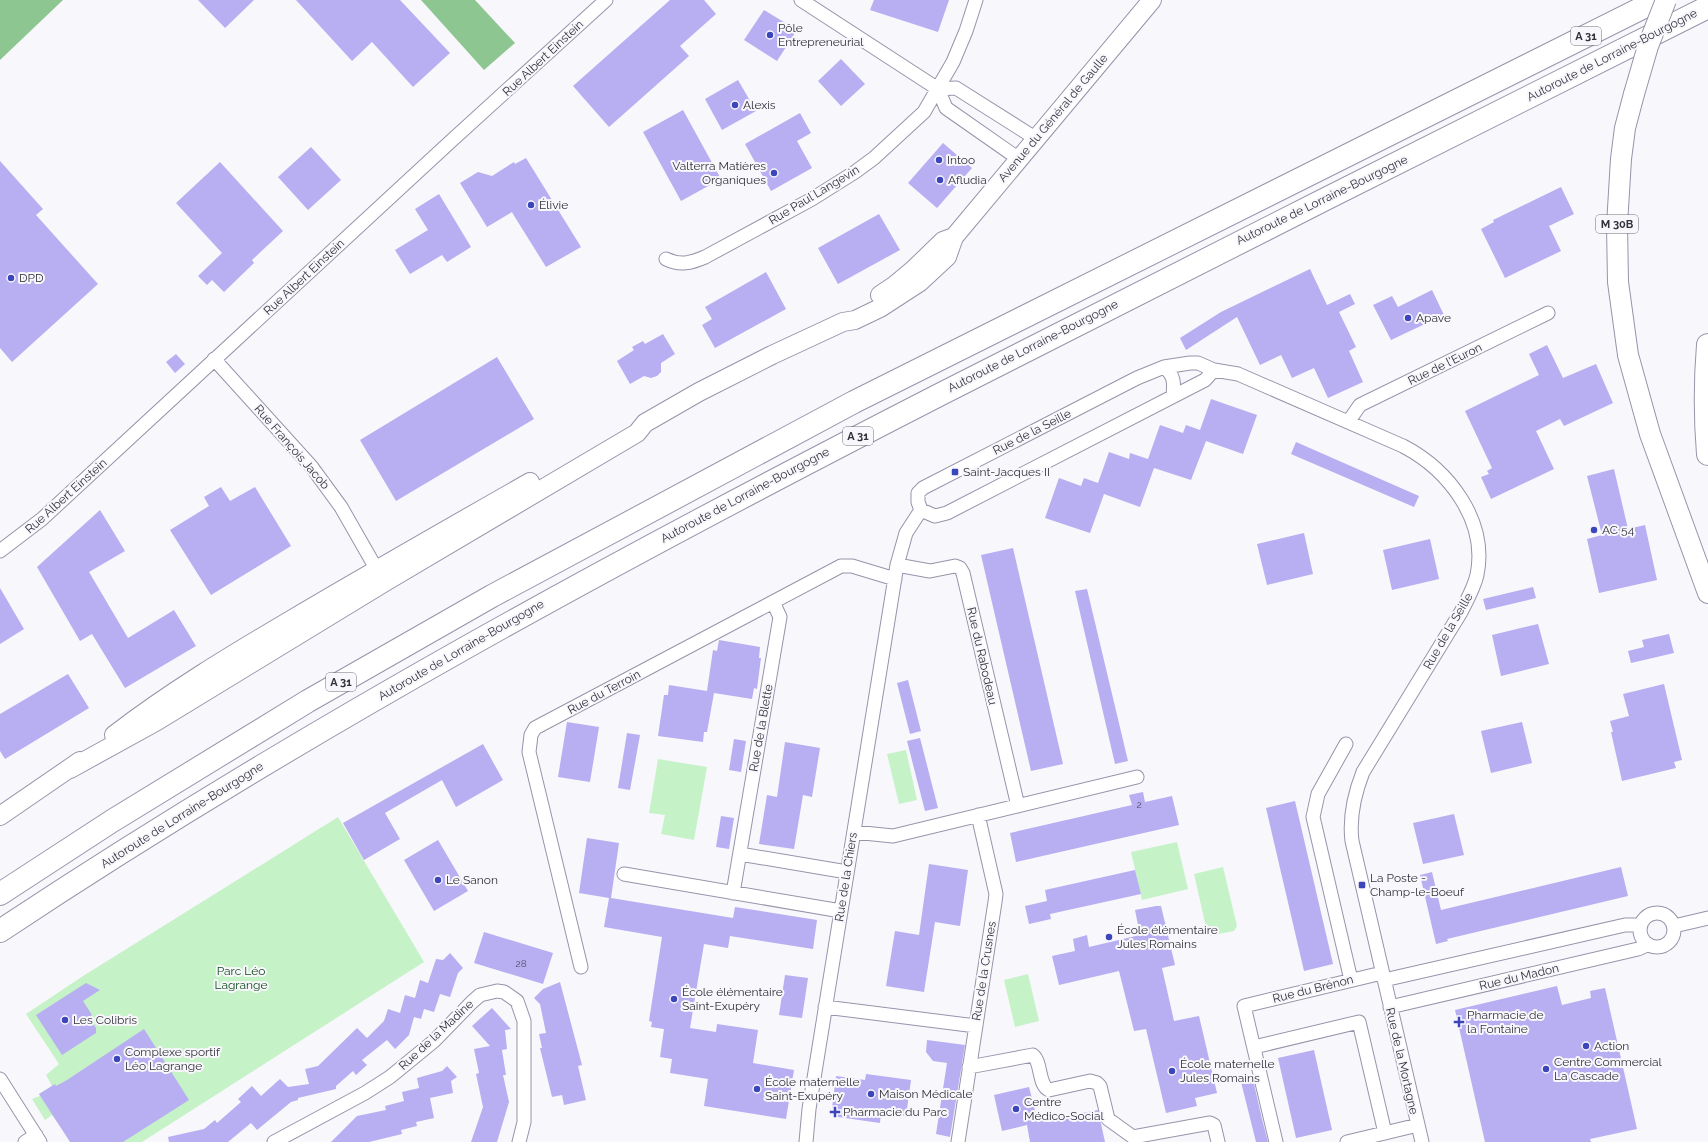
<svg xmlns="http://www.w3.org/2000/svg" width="1708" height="1142" font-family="Raleway,sans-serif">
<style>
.green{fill:#c6f2c8}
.forest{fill:#8dc691}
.building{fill:#b8aef2}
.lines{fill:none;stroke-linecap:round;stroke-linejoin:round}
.minor-casing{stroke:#9794aa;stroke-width:15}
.secondary-casing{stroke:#9794aa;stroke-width:20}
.primary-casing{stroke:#9794aa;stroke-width:22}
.motorway-casing{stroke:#9794aa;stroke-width:24}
.minor{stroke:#fff;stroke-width:13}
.secondary{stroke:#fff;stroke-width:18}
.primary{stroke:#fff;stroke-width:20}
.motorway{stroke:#fff;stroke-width:22}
.primary-bridge-casing{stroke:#9794aa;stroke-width:22;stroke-linecap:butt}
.primary-bridge{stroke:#fff;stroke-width:20}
.poi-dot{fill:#3c46ba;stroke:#f8f7fc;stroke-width:1.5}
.labels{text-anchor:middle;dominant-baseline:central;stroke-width:4;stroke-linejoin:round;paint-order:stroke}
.number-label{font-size:10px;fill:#545169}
.shield{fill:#f8f7fc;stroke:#6e6d75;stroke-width:1}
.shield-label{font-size:11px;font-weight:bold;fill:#33323b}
.poi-label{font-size:12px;fill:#33323b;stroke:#f8f7fc;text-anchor:start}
.street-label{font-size:12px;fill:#33323b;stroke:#f8f7fc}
.park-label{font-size:12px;fill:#0d4b19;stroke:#f8f7fc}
</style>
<rect width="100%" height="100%" fill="#f8f7fc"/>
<path class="green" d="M906 750 917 800 899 804 887 754Z
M658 759 707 767 694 840 661 834 665 815 649 813Z
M338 817 424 962 142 1142H70L63 1124 60 1126 52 1115 45 1120 32 1099 40 1096 39 1094 52 1086 46 1075 59 1064 26 1014 83 976Z
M1177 842 1188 889 1142 900 1131 852Z
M1223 867 1237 926 1234 931 1208 936 1194 874Z
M1028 974 1039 1021 1015 1027 1004 980Z"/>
<path class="forest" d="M0 0H63L0 60Z
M421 0H475L515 43 484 70Z"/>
<path class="building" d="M198 0H254L225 28Z
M296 0H400L450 53 413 87 372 42 352 61Z
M670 0H704L716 14 680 46 689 56 609 127 573 86Z
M874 0H949L938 32 870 10Z
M764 10 797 30 777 61 744 40Z
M841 59 865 84 841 106 818 81Z
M738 80 756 111 722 130 705 99Z
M683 110 721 179 681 201 643 132Z
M800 113 811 133 797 141 812 168 771 191 745 144Z
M943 143 972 168 937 208 908 183Z
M311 147 341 180 308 210 278 177Z
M526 158 581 247 546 267 513 214 512 212 487 227 460 183 478 172 492 176 514 162 515 164Z
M0 161 43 209 36 215 98 284 12 362 0 348Z
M220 162 283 231 252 260 254 263 224 292 212 280 207 285 198 276 222 253 176 203Z
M1561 187 1574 214 1549 226 1561 251 1505 278 1481 229 1494 222 1493 220Z
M439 194 471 247 447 262 442 255 410 274 395 250 428 230 415 209Z
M879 214 900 250 838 284 818 248Z
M1310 269 1327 305 1350 294 1355 304 1339 312 1356 347 1349 351 1363 382 1328 398 1314 368 1292 378 1281 355 1260 365 1237 317 1186 350 1180 338 1221 312Z
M766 272 786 309 715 348 702 325 712 319 705 307Z
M1432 290 1444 315 1391 340 1373 305 1392 296 1398 307Z
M663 334 675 354 661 363V372L657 376 651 378 644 376 630 384 617 361 634 350 632 347 643 341 645 344Z
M1547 345 1563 378 1596 364 1613 403 1564 426 1560 419 1536 431 1554 469 1491 499 1481 477 1489 474 1487 471 1492 468 1465 411 1539 375 1529 354Z
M176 354 185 364 175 373 166 362Z
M497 357 534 419 396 501 360 440Z
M1211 399 1257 415 1243 454 1206 441 1191 480 1154 468 1140 507 1104 494 1090 533 1045 518 1059 478 1081 486 1084 478 1098 483 1109 452 1129 459 1130 453 1148 459 1160 425 1183 433 1186 425 1200 430Z
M1296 442 1419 496 1414 507 1291 454Z
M1614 469 1628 529 1645 525 1657 580 1599 593 1587 539 1602 535 1587 476Z
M221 487 230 501 255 487 291 546 211 595 170 530 209 506 204 497Z
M100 510 125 551 89 572 128 638 174 610 196 646 125 688 92 634 80 641 37 567Z
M1304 533 1313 574 1267 585 1257 544Z
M1430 539 1439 579 1392 590 1383 550Z
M1013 548 1063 764 1031 771 981 555Z
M1533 587 1536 598 1486 610 1483 599Z
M0 588 24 629 0 644Z
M1087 589 1128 761 1115 764 1075 591Z
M1538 624 1549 664 1501 676 1492 635Z
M1669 634 1674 653 1631 663 1628 651 1644 647 1642 640Z
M719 640 760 647 759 658H761L757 689 754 688 752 699 714 693 707 732H704L703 742 658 736 664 695H668L669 685 707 691 713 650 717 651Z
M68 674 89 708 5 759 0 751V714Z
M908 680 921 731 910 734 897 683Z
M1664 684 1682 760 1674 762 1676 768 1622 781 1611 732H1613L1610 721 1629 716 1623 694Z
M567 722 599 727 590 782 558 777Z
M1522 722 1532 763 1491 773 1481 731Z
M627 733 640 735 630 790 618 788Z
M920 738 938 808 925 811 907 741Z
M734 739 746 741 741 772 729 770Z
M785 742 820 748 812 797 803 795 794 849 759 844 767 795 777 797Z
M483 744 503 780 456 807 442 780 385 813 400 839 364 860 343 823Z
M1143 792 1145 802 1172 796 1179 825 1016 862 1010 833 1132 805 1129 795Z
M1295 801 1333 964 1304 971 1266 808Z
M1454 814 1464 855 1423 864 1413 823Z
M721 816 734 818 729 849 716 847Z
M587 838 619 843 611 898 733 918 735 907 817 920 813 949 730 936 728 948 704 944 690 1028 716 1032 717 1024 758 1030 753 1063 794 1070 786 1119 704 1106 708 1079 670 1073 672 1059 660 1057 664 1029 651 1027 652 1022 649 1021 662 937 604 927 609 898 579 893Z
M438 840 468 891 434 911 404 860Z
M929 864 968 870 960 926 935 922 924 992 886 986 895 931 919 935Z
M1621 867 1628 896 1447 939 1448 941 1436 944 1420 875 1432 872 1441 910Z
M1135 870 1141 894 1050 914 1051 919 1029 924 1025 906 1047 901 1045 890Z
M1156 906H1161L1175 965 1162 968 1174 1021 1199 1016 1217 1093 1195 1098 1197 1106 1166 1113 1146 1029 1134 1031 1119 971 1059 985 1052 956 1075 951 1073 939 1087 935 1089 947 1140 935 1135 910Z
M484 932 553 953 543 984 474 963Z
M450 953 463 968 458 973 450 997 440 994 434 1012 424 1009 421 1019 414 1017 409 1035 395 1049 387 1040 362 1060 367 1065 356 1075 353 1071 336 1086V1089L298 1098V1100L291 1102 257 1130 251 1123 228 1142H169L168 1137 204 1129 215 1120 217 1123 241 1102 238 1099 252 1086 261 1096 280 1079 288 1087 309 1084 305 1069 318 1066 357 1028 367 1038 384 1021 388 1009 400 1013 405 995 415 998 420 980 428 983 436 959 443 960Z
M785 975 808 978 802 1018 779 1015Z
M560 982 582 1065 578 1066 586 1100 564 1105 562 1095 552 1097 540 1048H542L539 1034 546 1033 540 1004 534 998 543 989Z
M86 983 100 990 83 1001 92 1015 89 1017 96 1028V1033L62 1055 36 1015Z
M1557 986 1562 1005 1591 998 1590 991 1605 988 1637 1129 1590 1139 1591 1142H1485L1455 1010Z
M492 1008 511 1029 505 1030 507 1049 502 1050 506 1075H503L509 1102 497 1142H471L483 1107 476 1074 479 1073 474 1049 490 1046 472 1026Z
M144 1029 189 1100 123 1142H70L39 1094 55 1084 56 1086 67 1080Z
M927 1040 965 1045 950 1137 936 1134 947 1063 933 1061 926 1052Z
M1314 1050 1332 1130 1296 1138 1278 1058Z
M447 1066 457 1077 451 1081 453 1093 430 1098 434 1118 416 1122 417 1126 401 1130 402 1134 369 1142H331L357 1116 386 1110 385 1106 404 1101 402 1092 419 1088 417 1078 442 1071Z
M866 1074 911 1080 906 1116 881 1112 880 1123 838 1117 832 1108 836 1076 865 1080Z
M1252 1075 1262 1119 1268 1142H1256L1240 1078Z
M1029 1087 1038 1122H1036L1098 1110 1105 1142H1030L1027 1125 1002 1131 994 1095Z"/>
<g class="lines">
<g class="minor-casing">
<path id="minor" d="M801 0 938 89 946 108 1019 159
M938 89 956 88 1035 138
M666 259C680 266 691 263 705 257L812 199 855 172 874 158 924 112 953 62 966 31 976 0
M214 359 311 466 341 507 381 577
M1164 367C1175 376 1174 383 1173 396
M1214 370 1205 380 947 513 935 516 921 510 918 502V493L923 488 1137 378 1164 367 1190 363H1198L1214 370 1238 374 1403 446C1449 470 1488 521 1477 575 1474 588 1467 600 1461 612L1363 772C1354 795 1349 817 1352 841L1422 1142
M1348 422 1360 405 1548 313
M0 551 42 519 450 142 606 0
M897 565 930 571 955 566 960 568 963 573 1018 806
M1346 744 1318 794 1313 817 1351 980
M854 832 893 836 1137 777
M740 854 847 872
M624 874 841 911
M733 893 780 617 773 602
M1640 930a17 17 0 1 1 34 0a17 17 0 1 1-34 0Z
M1674 926 1708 918
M581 967 529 752 531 735 535 728 841 566H852L895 579
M1384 980 1625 925H1640
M825 1007 976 1026
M1390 1007 1638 949 1647 945
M1254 1047 1359 1022 1385 1133
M969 1067 1033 1055C1042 1063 1038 1085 1049 1090L1090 1081 1097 1083 1100 1086 1108 1119 1133 1137 1210 1123 1214 1125 1218 1142
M0 1079 40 1142
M25 1142 36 1135
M274 1142 365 1093 390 1077 434 1041 472 1002 480 995 497 991 504 992 517 1001 524 1021V1122L519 1142
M806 1142 809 1109 897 565 906 533 921 510
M958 1142 995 902 996 894 978 815
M1276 1142 1244 1006 1382 973
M1347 1142 1418 1125"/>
</g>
<g class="secondary-casing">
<path id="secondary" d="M880 295 895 285 913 270 943 241 954 237
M114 735C171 691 233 654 294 618 372 572 451 527 530 482
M70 769 157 721 385 582 637 433 645 423 699 392 772 355 843 322 855 320 880 308 920 282 947 257 954 237 1152 0
M0 816 80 761"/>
</g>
<g class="primary-casing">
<path id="primary" d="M1634 94 1625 128 1621 159 1617 225 1618 282 1628 355 1650 434 1708 593"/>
</g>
<g class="motorway-casing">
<path id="motorway" d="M1708 345C1705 381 1705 418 1708 454
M0 894 112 821 308 701 492 596 854 402 1658 0
M0 931C301 731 619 559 941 394 1196 263 1452 136 1708 7"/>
</g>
<use href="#minor" class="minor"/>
<use href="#secondary" class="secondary"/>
<use href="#primary" class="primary"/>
<use href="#motorway" class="motorway"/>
<g class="primary-bridge-casing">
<path id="primary-bridge" d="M1634 94 1648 46 1666 0"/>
</g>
<use href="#primary-bridge" class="primary-bridge"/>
</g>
<g class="poi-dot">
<circle cx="770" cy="35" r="4"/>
<circle cx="735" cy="105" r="4"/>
<circle cx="939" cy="160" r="4"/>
<circle cx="774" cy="173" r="4"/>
<circle cx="940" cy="180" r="4"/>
<circle cx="531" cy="205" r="4"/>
<circle cx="11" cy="278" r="4"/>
<circle cx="1408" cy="318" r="4"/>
<rect x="951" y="468" width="8" height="8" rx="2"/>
<circle cx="1594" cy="530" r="4"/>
<circle cx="438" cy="880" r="4"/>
<rect x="1358" y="881" width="8" height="8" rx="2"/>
<circle cx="1109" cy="937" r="4"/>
<circle cx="674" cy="999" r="4"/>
<circle cx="65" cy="1020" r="4"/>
<path d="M1457 1016h4v4h4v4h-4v4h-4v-4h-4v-4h4z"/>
<circle cx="1586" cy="1046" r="4"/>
<circle cx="117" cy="1059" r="4"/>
<circle cx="1546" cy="1069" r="4"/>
<circle cx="1172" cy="1071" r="4"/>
<circle cx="757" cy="1089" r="4"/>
<circle cx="871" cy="1094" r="4"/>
<circle cx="1016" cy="1109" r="4"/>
<path d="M833 1106h4v4h4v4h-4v4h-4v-4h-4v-4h4z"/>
</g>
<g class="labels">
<g class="number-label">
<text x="1139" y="804">2</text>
<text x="521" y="963">28</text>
</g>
<g class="shield">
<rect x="1571" y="27" width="30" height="18" rx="3"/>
<rect x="1596" y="215" width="42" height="18" rx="3"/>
<rect x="843" y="427" width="30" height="18" rx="3"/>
<rect x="326" y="673" width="30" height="18" rx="3"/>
</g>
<g class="shield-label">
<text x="1586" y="36">A 31</text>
<text x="1617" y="224">M 30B</text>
<text x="858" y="436">A 31</text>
<text x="341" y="682">A 31</text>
</g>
<g class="poi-label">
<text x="778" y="28">Pôle<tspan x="778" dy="14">Entrepreneurial</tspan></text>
<text x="743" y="105">Alexis</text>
<text x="947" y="160">Intoo</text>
<text x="766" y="166" text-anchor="end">Valterra Matières<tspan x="766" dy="14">Organiques</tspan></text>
<text x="948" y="180">Afludia</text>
<text x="539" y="205">Élivie</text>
<text x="19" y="278">DPD</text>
<text x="1416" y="318">Apave</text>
<text x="963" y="472">Saint-Jacques II</text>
<text x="1602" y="530">AC 54</text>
<text x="1370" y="878">La Poste -<tspan x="1370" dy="14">Champ-le-Boeuf</tspan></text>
<text x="446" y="880">Le Sanon</text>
<text x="1117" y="930">École élémentaire<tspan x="1117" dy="14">Jules Romains</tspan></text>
<text x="682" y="992">École élémentaire<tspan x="682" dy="14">Saint-Exupéry</tspan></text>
<text x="1467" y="1015">Pharmacie de<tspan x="1467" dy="14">la Fontaine</tspan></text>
<text x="73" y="1020">Les Colibris</text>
<text x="1594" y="1046">Action</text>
<text x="125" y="1052">Complexe sportif<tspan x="125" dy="14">Léo Lagrange</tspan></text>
<text x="1554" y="1062">Centre Commercial<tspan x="1554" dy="14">La Cascade</tspan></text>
<text x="1180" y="1064">École maternelle<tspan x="1180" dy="14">Jules Romains</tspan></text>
<text x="765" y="1082">École maternelle<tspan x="765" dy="14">Saint-Exupéry</tspan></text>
<text x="879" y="1094">Maison Médicale</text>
<text x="1024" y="1102">Centre<tspan x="1024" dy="14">Médico-Social</tspan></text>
<text x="843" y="1112">Pharmacie du Parc</text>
</g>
<g class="street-label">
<text transform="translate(1612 55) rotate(-27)">Autoroute de Lorraine-Bourgogne</text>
<text transform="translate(543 58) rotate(-43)">Rue Albert Einstein</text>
<text transform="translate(1053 118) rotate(-50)">Avenue du Général de Gaulle</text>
<text transform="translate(814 195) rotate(-31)">Rue Paul Langevin</text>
<text transform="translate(1322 200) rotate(-26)">Autoroute de Lorraine-Bourgogne</text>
<text transform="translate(304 277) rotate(-43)">Rue Albert Einstein</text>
<text transform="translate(1033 346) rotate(-27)">Autoroute de Lorraine-Bourgogne</text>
<text transform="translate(1445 364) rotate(-26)">Rue de l'Euron</text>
<text transform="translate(1032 432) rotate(-27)">Rue de la Seille</text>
<text transform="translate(292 447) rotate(49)">Rue François Jacob</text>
<text transform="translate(745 495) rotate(-28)">Autoroute de Lorraine-Bourgogne</text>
<text transform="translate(66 496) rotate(-42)">Rue Albert Einstein</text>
<text transform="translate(1448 631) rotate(-60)">Rue de la Seille</text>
<text transform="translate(461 650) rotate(-30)">Autoroute de Lorraine-Bourgogne</text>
<text transform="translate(982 656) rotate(77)">Rue du Rabodeau</text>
<text transform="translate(604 692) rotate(-28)">Rue du Terroin</text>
<text transform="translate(761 728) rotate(-80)">Rue de la Blette</text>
<text transform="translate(182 815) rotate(-32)">Autoroute de Lorraine-Bourgogne</text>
<text transform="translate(846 877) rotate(-81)">Rue de la Chiers</text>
<text transform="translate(984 971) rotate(-81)">Rue de la Crusnes</text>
<text transform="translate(1519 977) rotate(-13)">Rue du Madon</text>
<text transform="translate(1313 989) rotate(-14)">Rue du Brénon</text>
<text transform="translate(436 1035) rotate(-43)">Rue de la Madine</text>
<text transform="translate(1402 1061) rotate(77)">Rue de la Mortagne</text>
</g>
<g class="park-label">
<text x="241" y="971">Parc Léo<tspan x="241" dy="14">Lagrange</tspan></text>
</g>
</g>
</svg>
